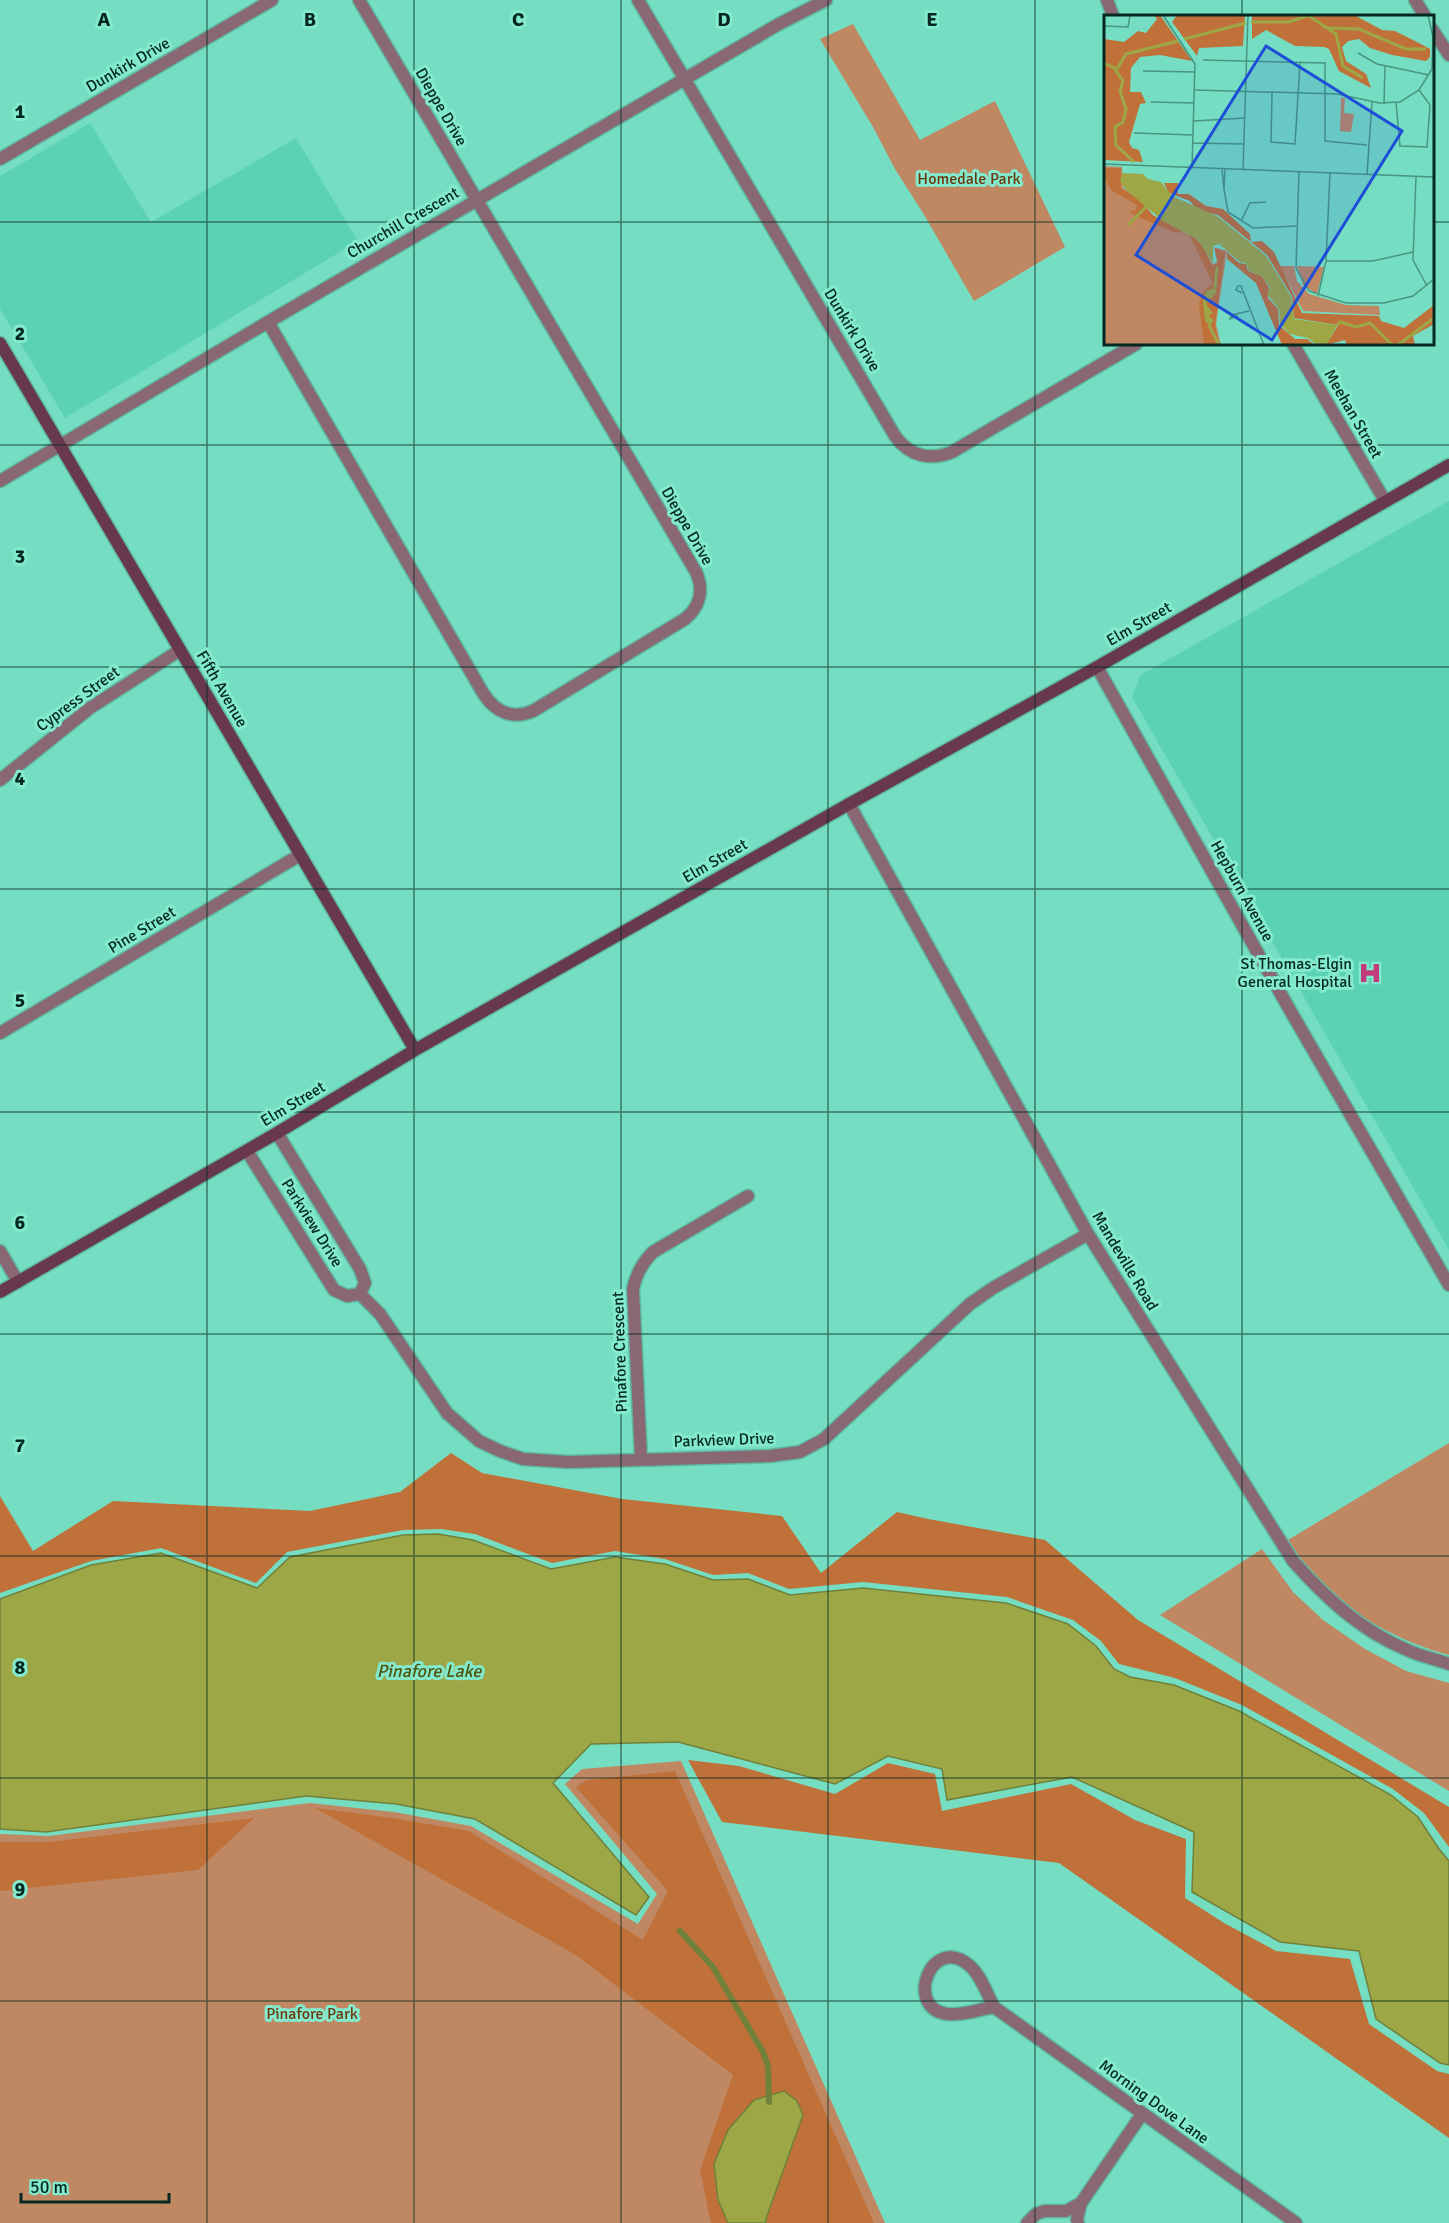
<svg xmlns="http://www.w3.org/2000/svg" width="1449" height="2223" font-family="Signika,sans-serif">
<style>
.built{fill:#5cd2b5}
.green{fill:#bf8863}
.forest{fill:#bf7139}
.water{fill:#9da746;stroke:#6f813b;stroke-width:1.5}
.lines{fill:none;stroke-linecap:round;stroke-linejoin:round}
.stream{stroke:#6f813b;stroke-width:6}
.street-casing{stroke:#5fb9a1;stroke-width:15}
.secondary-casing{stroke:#5fb9a1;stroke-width:15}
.street{stroke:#896773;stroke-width:12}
.secondary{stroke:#68394d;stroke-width:12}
.grid{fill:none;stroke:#052820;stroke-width:1.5;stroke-opacity:0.55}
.labels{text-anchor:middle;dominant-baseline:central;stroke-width:6;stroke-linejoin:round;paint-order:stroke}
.street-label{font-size:16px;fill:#052820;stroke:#83eace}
.park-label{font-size:16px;fill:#6b370c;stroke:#83eace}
.poi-label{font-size:16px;fill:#052820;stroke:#83eace;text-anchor:end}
.water-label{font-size:18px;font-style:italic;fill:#50560e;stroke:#83eace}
.inset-river{fill:none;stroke:#9da746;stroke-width:3}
.inset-road{fill:none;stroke:#489581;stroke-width:1.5}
.view{fill:#1d4ed8;fill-opacity:0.15;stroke:#1d4ed8;stroke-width:3}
.inset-edge{fill:none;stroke:#052820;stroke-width:3}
.grid-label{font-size:20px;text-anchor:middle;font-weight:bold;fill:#052820;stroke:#83eace;stroke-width:6;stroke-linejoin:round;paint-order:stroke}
</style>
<rect width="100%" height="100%" fill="#75ddc1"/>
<path class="built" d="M90 123 151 222 296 138 358 241 65 418 0 309V176Z
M1449 501V1250L1132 697 1141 675Z"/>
<path class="green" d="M853 24 920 140 995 101 1065 247 974 301 923 213 895 169 873 127 820 39Z
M1449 1443V1655C1403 1643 1342 1612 1311 1574 1303 1563 1296 1551 1288 1540Z
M1262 1549 1293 1592 1323 1620 1365 1649 1406 1671 1449 1683V1791L1160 1615Z
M681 1761 885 2223H0V1834L49 1836 310 1803 394 1812 471 1826 638 1924 657 1894 565 1784 582 1769Z"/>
<path class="forest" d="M451 1453 482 1473 622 1499 782 1516 821 1573 897 1512 928 1519 1045 1540 1138 1620 1449 1807V1847L1424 1813 1393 1789 1242 1705 1175 1678 1119 1664 1101 1641 1073 1620 1007 1597 863 1582 789 1589 748 1573 713 1575 665 1559 615 1551 552 1563 475 1534 441 1529 403 1530 287 1552 256 1583 161 1548 91 1561 0 1593V1496L33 1551 113 1501 310 1511 400 1492Z
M688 1760 739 1766 835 1794 888 1763 935 1774 942 1811 1071 1784 1135 1820 1186 1839 1185 1898 1224 1923 1276 1951 1350 1959 1369 2024 1437 2071 1449 2074V2138L1059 1863 722 1822Z
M675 1771 874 2223H711L700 2170 733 2075 576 1955 315 1808 392 1818 469 1831 643 1940 668 1891 576 1787 587 1780Z
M254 1818 198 1870 0 1891V1842H49Z"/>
<path class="water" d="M438 1534 473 1540 551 1569 615 1557 665 1564 713 1580 748 1579 790 1595 863 1588 1006 1603 1068 1624 1096 1646 1114 1669 1130 1677 1174 1685 1239 1711 1391 1795 1418 1817 1439 1849 1449 1861V2065L1440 2063 1376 2019 1359 1951 1280 1942 1192 1892 1194 1832 1072 1777 947 1800 942 1769 888 1756 835 1784 678 1742 591 1744 553 1783 649 1897 636 1915 475 1819 396 1804 306 1796 46 1832 0 1829V1599L91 1565 161 1553 257 1588 290 1557 403 1535Z
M784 2091 797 2101 803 2115 766 2219V2223H728L718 2200 714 2164 728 2130 754 2100Z"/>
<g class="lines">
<path class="stream" d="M680 1931 713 1967 763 2052 768 2066 769 2102"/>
<g class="street-casing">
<path id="street" d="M638 0 895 436C909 456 930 461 952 452L1136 344
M1107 0 1113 16
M1415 0 1425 16
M1432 29 1449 55
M0 159 272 0
M268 322 483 693C495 712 512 720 533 711L685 619C700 607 704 590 696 572L359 0
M1293 344 1385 501
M0 481 268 322 779 24 826 0
M1097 667 1291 1012 1449 1285
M0 780 90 708 180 650
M849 804 1088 1234 1293 1561C1325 1597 1360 1630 1405 1649 1419 1656 1435 1659 1449 1664
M0 1033 300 855
M247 1151 334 1290 347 1296 360 1294 365 1283 360 1269 277 1133
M0 1251 18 1282
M360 1294 380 1314 447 1413 479 1441 500 1451 523 1459 568 1462 770 1456 800 1452 824 1439 970 1304 993 1288 1088 1234
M641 1459 633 1289C636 1274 642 1263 653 1252L748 1196
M994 2007C980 2009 962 2016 947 2014 903 2008 932 1932 970 1966 981 1976 987 1994 994 2007L1296 2223
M1027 2223 1036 2214 1044 2211H1066L1081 2203
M1078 2223 1077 2219 1081 2203 1142 2114"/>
</g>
<g class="secondary-casing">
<path id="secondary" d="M0 343 415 1050
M0 1292 277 1133 415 1050 849 804 1097 667 1449 465"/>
</g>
<use href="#street" class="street"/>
<use href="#secondary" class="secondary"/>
</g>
<path class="grid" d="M207 0V2223M414 0V2223M621 0V2223M828 0V2223M1035 0V2223M1242 0V16M0 222H1106M1432 222H1449M1242 344V2223M0 445H1449M0 667H1449M0 889H1449M0 1112H1449M0 1334H1449M0 1556H1449M0 1778H1449M0 2001H1449"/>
<defs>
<g id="hospital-bare" transform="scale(1.8)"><path d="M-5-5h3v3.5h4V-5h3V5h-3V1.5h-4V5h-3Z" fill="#c13b7d" stroke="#83eace" stroke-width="2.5" paint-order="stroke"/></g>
</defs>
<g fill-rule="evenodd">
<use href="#hospital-bare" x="1370" y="973"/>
</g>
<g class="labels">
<g class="street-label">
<text transform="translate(128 65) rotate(-30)">Dunkirk Drive</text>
<text transform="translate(441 107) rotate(60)">Dieppe Drive</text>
<text transform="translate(403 223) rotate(-30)">Churchill Crescent</text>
<text transform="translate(852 330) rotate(59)">Dunkirk Drive</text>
<text transform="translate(1353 414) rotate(60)">Meehan Street</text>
<text transform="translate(687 526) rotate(60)">Dieppe Drive</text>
<text transform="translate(1139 624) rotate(-30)">Elm Street</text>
<text transform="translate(222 689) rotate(60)">Fifth Avenue</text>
<text transform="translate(78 699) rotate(-36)">Cypress Street</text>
<text transform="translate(715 861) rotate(-30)">Elm Street</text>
<text transform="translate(1242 891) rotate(61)">Hepburn Avenue</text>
<text transform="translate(142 930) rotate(-31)">Pine Street</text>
<text transform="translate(293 1104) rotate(-31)">Elm Street</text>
<text transform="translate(312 1223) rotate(58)">Parkview Drive</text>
<text transform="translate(1125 1261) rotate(59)">Mandeville Road</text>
<text transform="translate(620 1352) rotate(-92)">Pinafore Crescent</text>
<text transform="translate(724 1440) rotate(-2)">Parkview Drive</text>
<text transform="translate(1154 2102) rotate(36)">Morning Dove Lane</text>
</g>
<g class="park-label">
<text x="969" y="179">Homedale Park</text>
<text x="312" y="2014">Pinafore Park</text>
</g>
<g class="poi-label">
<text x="1352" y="964">St Thomas-Elgin<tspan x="1352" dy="18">General Hospital</tspan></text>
</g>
<g class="water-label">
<text x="429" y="1671">Pinafore Lake</text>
</g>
</g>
<g transform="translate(1104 15)">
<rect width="330" height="330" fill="#75ddc1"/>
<path d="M237 83H241L240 98 250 99 247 117 236 116ZM0 151 18 152 19 173 37 185 49 200 93 224 109 249 113 247 110 232 123 236 112 309 117 330H0ZM176 251H190L193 266 205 279 242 290 275 291 276 300 199 296ZM193 251 220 252 213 279 199 270Z" fill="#bf8863"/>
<path d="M50 0H56L88 46 56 40 36 42 27 53 26 77H37L42 88 36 89 25 127 28 133 35 135 39 147 0 145V24L20 27 34 16 42 18 53 4ZM73 0H141L139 31 95 33 93 41 68 7ZM148 0 252 1 278 15 291 16 313 27 326 34V42L322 46 288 40 266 33 255 24 244 26 238 32 242 46 262 59 267 73 235 56 225 34 220 32 191 31 162 15 148 24ZM2 153H17V173L36 185 48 200 79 217 71 218 28 199 25 196 32 195 33 190 7 175 0 161ZM60 168H74V179H85L102 191 119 194 146 219 147 227 158 226 170 237 198 298 275 301 277 306 300 313 330 290V309L309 321 311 330H243L241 325 222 330 234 310 190 303 188 281 163 240 114 200 93 195 86 186 65 178ZM85 219 99 230 108 251 114 248 111 233 121 237 111 309 115 330H100L95 290 100 276 109 269ZM123 237 135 248 142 249 144 256 158 261 165 273 164 283 174 294 175 310 191 324H203L211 330H178L152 268 123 244Z" fill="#bf7139"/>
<path d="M18 158 39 159 44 164 57 167 68 181 113 201 162 241 187 281 190 304 233 310 223 329 213 330 204 323 186 319 176 309 175 294 163 279 166 273 158 261 145 256 142 248 136 247 115 229 109 231V248L93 224 59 206 21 174 16 166ZM111 273 113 277 102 289 109 298 104 301 110 305 106 311 101 306 99 286 102 276Z" fill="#9da746"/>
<path class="inset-river" d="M205 1 232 19 239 51 259 63M147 7H185L206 0M225 13 255 14 302 34H322M80 24 142 8M0 48 10 53 19 66 16 76 22 94 19 107 11 112 12 130 30 147M13 54 22 39 74 26M24 210 43 191M111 273 113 252M105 310 115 330M233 310 236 307 252 312 266 308 288 330M294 330 330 303"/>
<path class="inset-road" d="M59 0 91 49 88 152M0 11 24 12 26 0M254 38 273 49 325 60M99 45 221 48V126L263 130M39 56 91 57M91 75 234 79 275 88 296 87 315 75 328 54 329 22 324 0M168 77 167 127 191 129 196 47M47 87 90 88M292 88 296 131 323 132 326 90 315 75M280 89 281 51M90 106 141 103M30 118 89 120M89 128 140 129M0 149 330 162M118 154 120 174 121 154M139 154 144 0M195 156 192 253 205 276 242 288H280L309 281 330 264M263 159 268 87M312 162 309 245 323 271M120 174 124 197 149 213 192 211M137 206 146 188 162 187M222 246H269L309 237M138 278 132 275 134 271H137L160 330M214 281 222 246 226 158M134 301 126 304 128 300 145 296"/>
<path class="view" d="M162 31 298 116 168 325 32 240Z"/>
<rect width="330" height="330" class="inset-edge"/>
</g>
<g class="grid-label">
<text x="104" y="26">A</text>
<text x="310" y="26">B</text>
<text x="518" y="26">C</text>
<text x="724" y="26">D</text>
<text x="932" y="26">E</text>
<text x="20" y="118">1</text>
<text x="20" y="340">2</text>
<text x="20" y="563">3</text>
<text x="20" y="785">4</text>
<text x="20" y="1007">5</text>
<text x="20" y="1229">6</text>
<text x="20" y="1452">7</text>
<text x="20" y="1674">8</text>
<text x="20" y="1896">9</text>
</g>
<path d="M21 2193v9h148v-9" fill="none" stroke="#052820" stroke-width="3"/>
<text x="30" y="2193" font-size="18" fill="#052820" stroke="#83eace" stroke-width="4.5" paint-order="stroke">50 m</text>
</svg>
